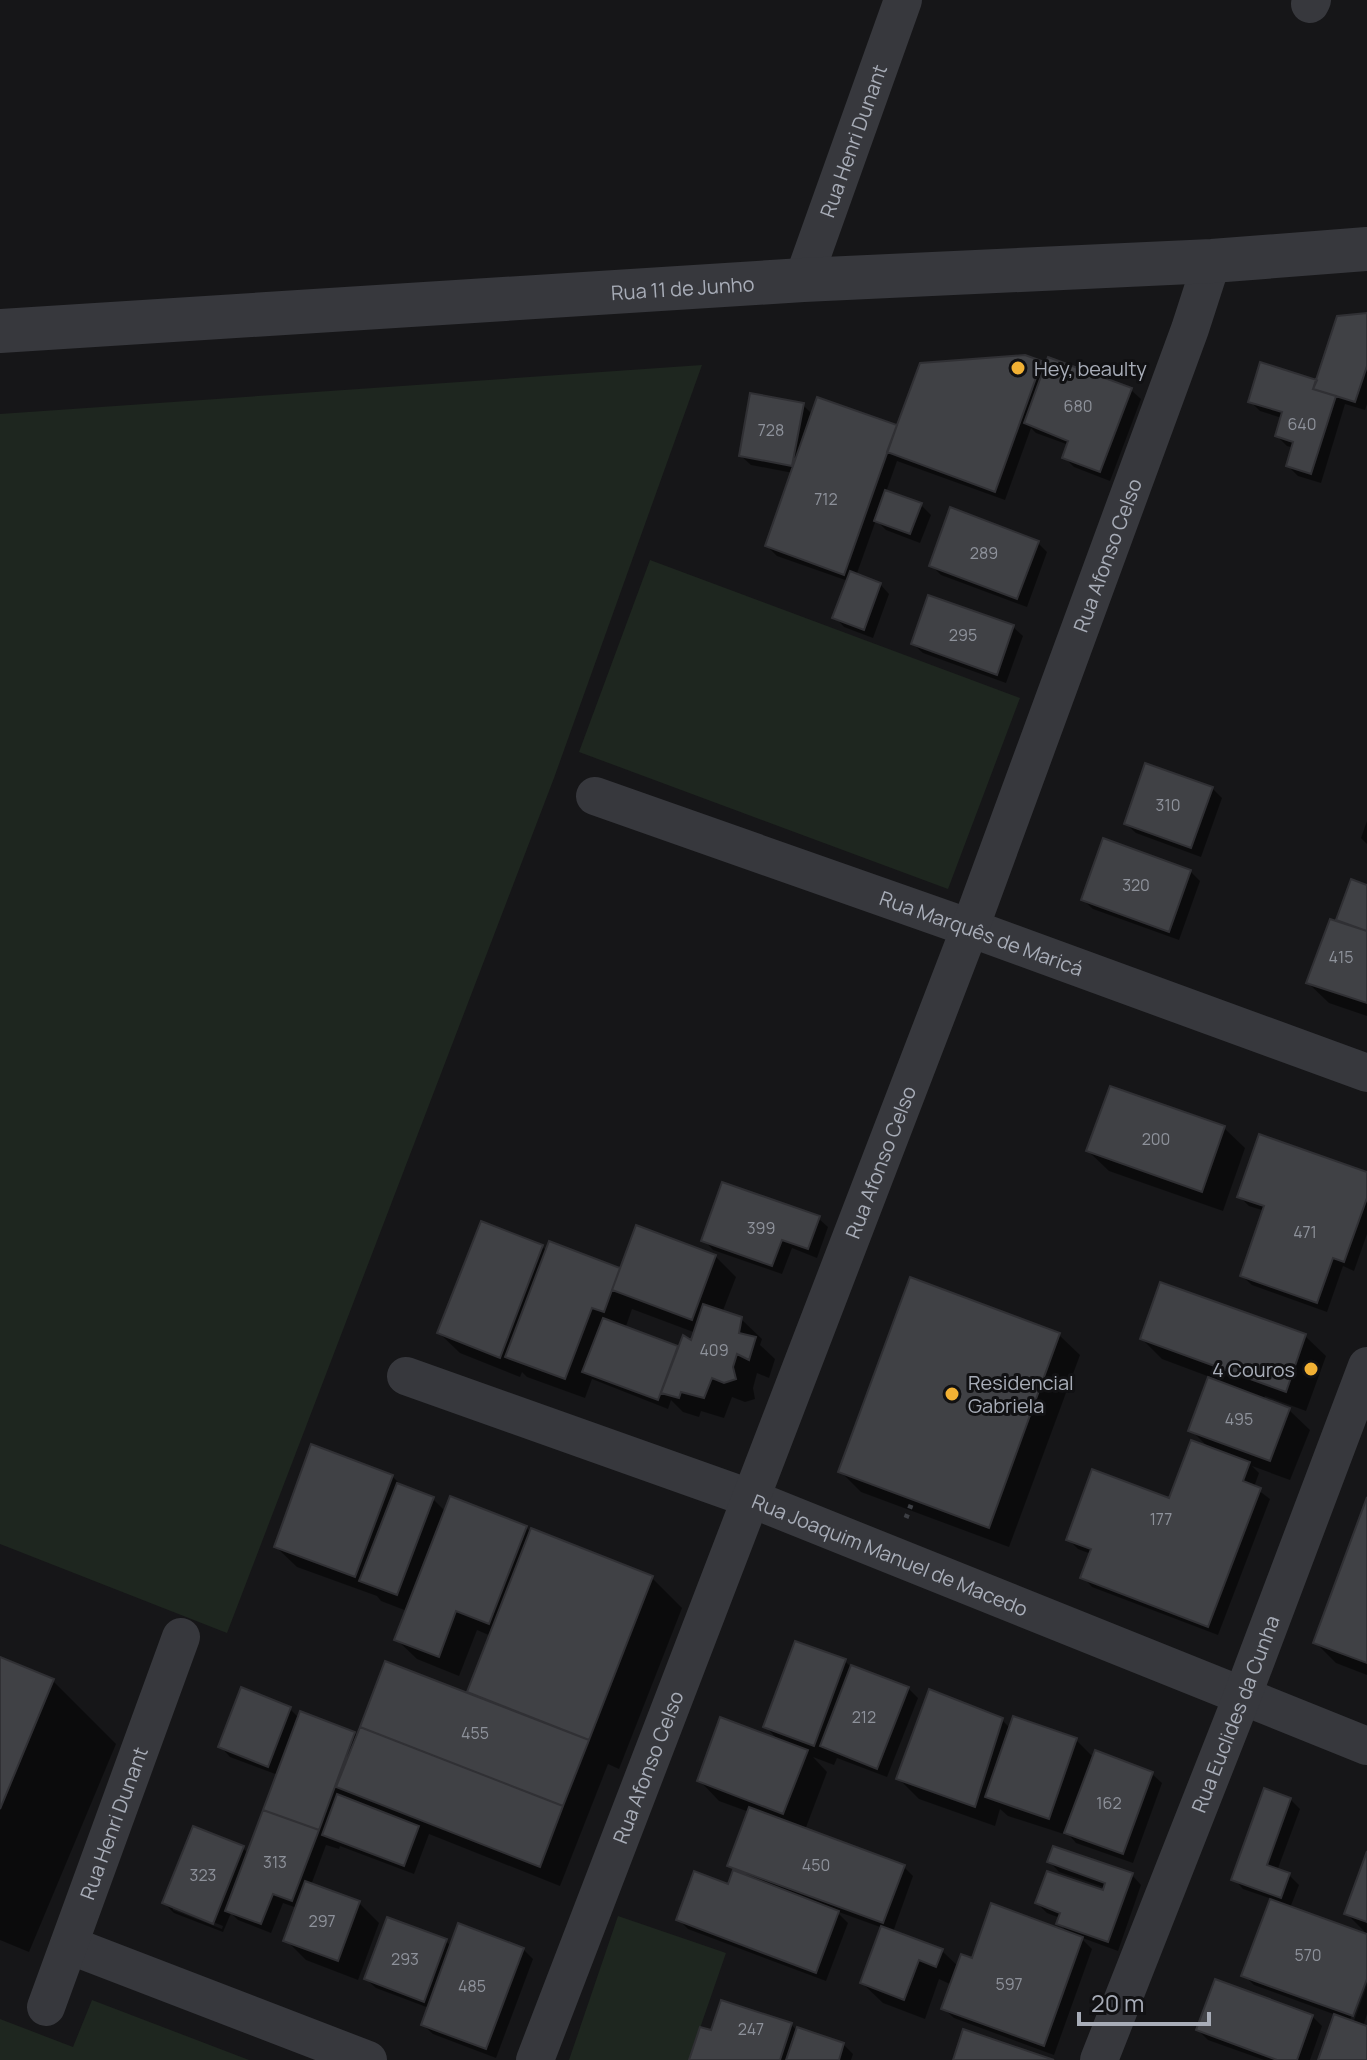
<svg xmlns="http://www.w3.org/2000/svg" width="1367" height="2060" font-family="Manrope,sans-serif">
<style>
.green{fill:#1e261f}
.shadow{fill:#0007;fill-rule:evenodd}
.building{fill:#404145;stroke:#303034;stroke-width:2}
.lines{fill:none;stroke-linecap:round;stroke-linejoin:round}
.path{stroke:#3d3f44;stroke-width:5;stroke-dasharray:4 6;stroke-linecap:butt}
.minor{stroke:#37383d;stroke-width:38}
.tertiary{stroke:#37383d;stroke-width:44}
.poi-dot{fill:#f2b134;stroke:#111113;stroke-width:3}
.labels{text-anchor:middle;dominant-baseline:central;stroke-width:6;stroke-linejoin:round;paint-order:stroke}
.number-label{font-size:16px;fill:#8e929b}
.street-label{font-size:20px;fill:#a8adb8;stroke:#111113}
.poi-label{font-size:20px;fill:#a8adb8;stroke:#111113;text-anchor:start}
</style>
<rect width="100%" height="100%" fill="#161618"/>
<path class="green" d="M702 365 554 778 227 1633 0 1544V414Z
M650 560 1020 698 948 889 579 752Z
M618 1916 726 1953 689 2060H569Z
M92 2000 249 2060H0V2019L73 2047Z"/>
<path class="shadow" d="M1367 315V404L1365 410 1345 404 1321 483 1298 476 1288 466 1294 448 1287 446 1277 436 1282 418 1260 411 1250 401 1318 382Z
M1025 357 1041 363 1046 368 1131 390 1141 399 1110 481 1074 467 1064 457 1069 445 1036 433 1031 428 1005 500 897 461 886 492 921 505 931 515 920 543 886 530 876 520 856 576 880 584 889 594 873 638 844 627 835 617 848 581 777 556 767 546 793 473 751 465 741 456 803 405 813 415 898 428Z
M1037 542 1047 552 1027 607 941 575 931 565Z
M1013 627 1023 636 1006 683 923 653 913 644Z
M1212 788 1222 798 1201 857 1136 833 1126 824Z
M1367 821V844L1361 838Z
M1190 871 1200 881 1179 940 1093 909 1083 900Z
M1367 887V1016L1329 1003 1308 983 1345 926 1339 920Z
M1224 1128 1245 1148 1223 1211 1109 1171 1088 1151Z
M1367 1174V1234L1354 1271 1343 1266 1327 1312 1252 1285 1242 1276 1265 1211 1249 1206 1239 1196Z
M818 1218 828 1227 817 1258 792 1248 782 1274 713 1250 704 1240Z
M550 1244 621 1270 715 1256 736 1277 722 1313 741 1319 762 1339 760 1345 775 1359 769 1378 757 1373 753 1388 755 1399 745 1402 732 1397 724 1418 701 1411 699 1417 683 1412 671 1400 668 1409 592 1379 585 1398 527 1377 522 1372 520 1377 460 1353 439 1333 542 1247 547 1251ZM632 1309 696 1333 692 1342 679 1351 625 1329Z
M911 1280 1059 1335 1080 1355 1009 1547 861 1492 841 1472Z
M1305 1336 1326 1356 1306 1411 1265 1396 1264 1400 1289 1410 1310 1430 1290 1480 1252 1466 1259 1473 1254 1487 1270 1499 1218 1635 1092 1587 1083 1577 1091 1554 1078 1549 1068 1539 1170 1500 1209 1448 1191 1430 1210 1377 1162 1359 1142 1339Z
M392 1476 403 1487 433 1499 446 1512 526 1527 531 1533 652 1578 682 1608 619 1769 608 1764 560 1886 429 1834 414 1874 340 1846 339 1849 326 1845 311 1885 359 1903 379 1923 358 1980 306 1960 286 1940 297 1908 283 1903 271 1933 238 1920 231 1913 223 1932 174 1913 164 1903 243 1848 249 1854 278 1775 230 1757 221 1747 289 1708 299 1718 354 1733 358 1737 475 1698 469 1692 491 1636 477 1630 459 1676 417 1659 396 1639 407 1611 381 1601 377 1596 297 1567 276 1547ZM173 1906 223 1926 222 1929 173 1910Z
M1367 1503V1675L1336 1663 1316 1643Z
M0 1659 53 1681 116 1744 29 1952 0 1940Z
M845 1661 850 1666 908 1688 918 1698 887 1777 837 1758 834 1765 813 1757 827 1772 805 1830 903 1866 913 1876 893 1932 942 1951 959 1967 973 1961 1070 1935 1059 1923 1060 1918 1047 1913 1037 1903 1105 1893 1106 1888 1059 1872 1050 1862 1132 1875 1141 1885 1118 1951 1080 1937 1092 1949 1054 2055 954 2018 944 2009 952 1985 939 1979 925 2019 883 2003 862 1983 883 1928 836 1911 848 1923 826 1981 688 1929 678 1919 729 1887 735 1871 729 1865 749 1812 719 1801 699 1780 780 1742 766 1727Z
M1002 1720 1011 1729 1076 1740 1094 1758 1152 1774 1162 1783 1133 1863 1076 1843 1070 1836 1008 1816 1000 1809 995 1826 919 1799 898 1778Z
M1290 1799 1300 1809 1277 1871 1289 1875 1299 1885 1290 1908 1367 1936V1973L1348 2025 1352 2026 1367 1985V2014L1363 2027 1367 2028V2060H1320L1336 2015 1254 1985 1244 1975 1272 1899 1243 1889 1234 1879Z
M1367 1857V1934L1346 1913Z
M446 1941 452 1947 523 1949 533 1959 496 2058 433 2034 423 2025 429 2008 376 1988 366 1979Z
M1312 2016 1322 2026 1310 2060H1264L1208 2040 1198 2030Z
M791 2024 797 2031 843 2044 853 2054 851 2060H692L712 2033Z"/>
<path class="building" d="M1367 313V366L1355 402 1313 389 1337 316Z
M1025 355 1042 361 995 492 887 452 920 363Z
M1048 357 1132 388 1100 472 1062 458 1068 441 1024 423Z
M1260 362 1317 380 1313 389 1336 396 1311 474 1286 466 1293 442 1275 436 1282 412 1248 402Z
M750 393 804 403 792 466 739 456Z
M817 397 897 425 844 575 765 546Z
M885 490 922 503 910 534 874 521Z
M950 507 1039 541 1017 599 929 566Z
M850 571 881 583 864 630 832 618Z
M928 595 1014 625 997 675 911 644Z
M1145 763 1213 787 1191 848 1124 824Z
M1103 838 1191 870 1169 932 1081 900Z
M1351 879 1367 885V931L1336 920Z
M1330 919 1367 931V1003L1306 983Z
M1110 1086 1225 1126 1202 1192 1086 1151Z
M1259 1134 1367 1172V1198L1344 1262 1333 1258 1317 1303 1240 1276 1264 1206 1237 1197Z
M722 1182 820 1216 808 1249 782 1240 772 1266 701 1241Z
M481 1221 543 1245 500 1358 437 1333Z
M636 1225 716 1255 692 1320 612 1290Z
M549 1241 620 1268 604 1312 592 1308 565 1379 505 1357Z
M910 1277 1060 1333 989 1528 838 1472Z
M1160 1282 1306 1334 1286 1392 1140 1339Z
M703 1304 742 1317 739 1333 756 1337 749 1360 737 1354 733 1367 736 1379 724 1383 712 1378 704 1398 681 1392 679 1398 661 1393 683 1335 691 1340Z
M603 1318 678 1346 658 1400 582 1372Z
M1208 1377 1290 1408 1270 1461 1188 1431Z
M1191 1440 1250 1462 1243 1481 1261 1488 1208 1627 1080 1578 1091 1549 1066 1540 1092 1469 1169 1498Z
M311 1444 393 1475 355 1577 274 1547Z
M397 1483 434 1497 397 1595 359 1581Z
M450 1496 527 1526 489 1624 456 1611 439 1657 394 1640Z
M1367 1497V1663L1313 1643Z
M531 1528 653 1576 589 1740 467 1692Z
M795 1641 846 1659 814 1746 763 1727Z
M0 1657 54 1679 0 1809Z
M385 1661 589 1740 563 1806 360 1727Z
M851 1665 909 1687 877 1769 820 1746Z
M241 1687 291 1707 268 1767 218 1747Z
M929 1689 1003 1718 975 1807 896 1779Z
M300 1711 355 1732 319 1830 263 1810Z
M1013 1716 1077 1738 1049 1819 985 1797Z
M720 1717 808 1750 783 1814 697 1781Z
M360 1727 563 1806 540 1867 336 1787Z
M1095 1750 1153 1772 1123 1854 1064 1833Z
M1264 1788 1291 1798 1267 1865 1290 1873 1281 1898 1231 1880Z
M337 1794 419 1826 404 1866 322 1835Z
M749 1807 905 1865 883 1923 727 1866Z
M263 1810 319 1830 292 1901 273 1894 261 1924 225 1911Z
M193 1826 244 1846 213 1924 162 1903Z
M1053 1846 1133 1873 1108 1942 1056 1924 1060 1913 1035 1903 1047 1871 1103 1890 1105 1883 1047 1862Z
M1367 1851V1922L1344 1914Z
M733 1870 839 1911 816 1973 676 1920 694 1871 728 1884Z
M305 1881 360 1901 338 1961 283 1941Z
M1270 1899 1367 1934V1979L1353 2016 1241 1976Z
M991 1903 1083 1937 1044 2046 941 2009 961 1954 972 1958Z
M387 1917 447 1939 424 2002 364 1979Z
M458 1923 524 1948 486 2049 421 2025Z
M881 1926 943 1949 936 1967 919 1960 904 2000 860 1983Z
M1215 1979 1313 2015 1297 2060H1277L1196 2030Z
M721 2000 792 2023 780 2060H689L700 2027 711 2030Z
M1334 2014 1367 2026V2060H1318Z
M797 2027 844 2043 839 2060H786Z
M963 2029 1054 2060H953Z"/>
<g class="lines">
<path class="path" d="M906 1518 913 1500"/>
<g class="minor">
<path d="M1310 4 1312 0"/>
<path id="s1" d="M803 280 903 0"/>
<path id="s2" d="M595 796 970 928 1367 1073"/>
<path id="s3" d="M406 1376 752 1499 1367 1746"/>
<path d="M69 1945 368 2060"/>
<path id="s4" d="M46 2007 181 1637"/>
<path id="s5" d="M535 2060 970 928 1190 329 1212 261"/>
<path id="s6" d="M1099 2060 1242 1697 1367 1366"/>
</g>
<path class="tertiary" id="s7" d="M0 331 803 280 1212 261 1367 249"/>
</g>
<g class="poi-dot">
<circle cx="1018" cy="368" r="8"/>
<circle cx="1311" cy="1369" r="8"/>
<circle cx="952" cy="1394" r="8"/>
</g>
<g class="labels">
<g class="number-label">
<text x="1078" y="406">680</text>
<text x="1302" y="424">640</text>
<text x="771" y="430">728</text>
<text x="826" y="499">712</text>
<text x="984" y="553">289</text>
<text x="963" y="635">295</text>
<text x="1168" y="805">310</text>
<text x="1136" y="885">320</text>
<text x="1341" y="957">415</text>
<text x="1156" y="1139">200</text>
<text x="761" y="1228">399</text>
<text x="1305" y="1232">471</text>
<text x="714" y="1350">409</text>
<text x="1239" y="1419">495</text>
<text x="1161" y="1519">177</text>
<text x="864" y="1717">212</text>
<text x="475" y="1733">455</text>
<text x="1109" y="1803">162</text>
<text x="275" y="1862">313</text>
<text x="816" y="1865">450</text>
<text x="203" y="1875">323</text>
<text x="322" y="1921">297</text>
<text x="1308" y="1955">570</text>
<text x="405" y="1959">293</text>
<text x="1009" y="1984">597</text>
<text x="472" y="1986">485</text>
<text x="751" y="2029">247</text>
</g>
<g class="street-label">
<text stroke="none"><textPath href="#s1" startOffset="148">Rua Henri Dunant</textPath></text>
<text stroke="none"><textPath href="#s7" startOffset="684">Rua 11 de Junho</textPath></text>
<text stroke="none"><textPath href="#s5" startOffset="1610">Rua Afonso Celso</textPath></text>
<text stroke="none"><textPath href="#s2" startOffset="410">Rua Marquês de Maricá</textPath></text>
<text stroke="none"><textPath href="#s5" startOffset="962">Rua Afonso Celso</textPath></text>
<text stroke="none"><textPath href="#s3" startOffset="516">Rua Joaquim Manuel de Macedo</textPath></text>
<text stroke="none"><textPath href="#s6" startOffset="372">Rua Euclides da Cunha</textPath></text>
<text stroke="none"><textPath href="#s5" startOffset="314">Rua Afonso Celso</textPath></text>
<text stroke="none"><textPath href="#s4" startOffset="196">Rua Henri Dunant</textPath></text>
</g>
<g class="poi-label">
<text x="1034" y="368">Hey, beaulty</text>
<text x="1295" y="1369" text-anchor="end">4 Couros</text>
<text x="968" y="1382">Residencial<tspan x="968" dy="23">Gabriela</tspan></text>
</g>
</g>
<path d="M1079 2012v12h130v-12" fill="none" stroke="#a8adb8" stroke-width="4"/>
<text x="1091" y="2012" font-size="24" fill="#a8adb8" stroke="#111113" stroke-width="6" paint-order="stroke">20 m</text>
</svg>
